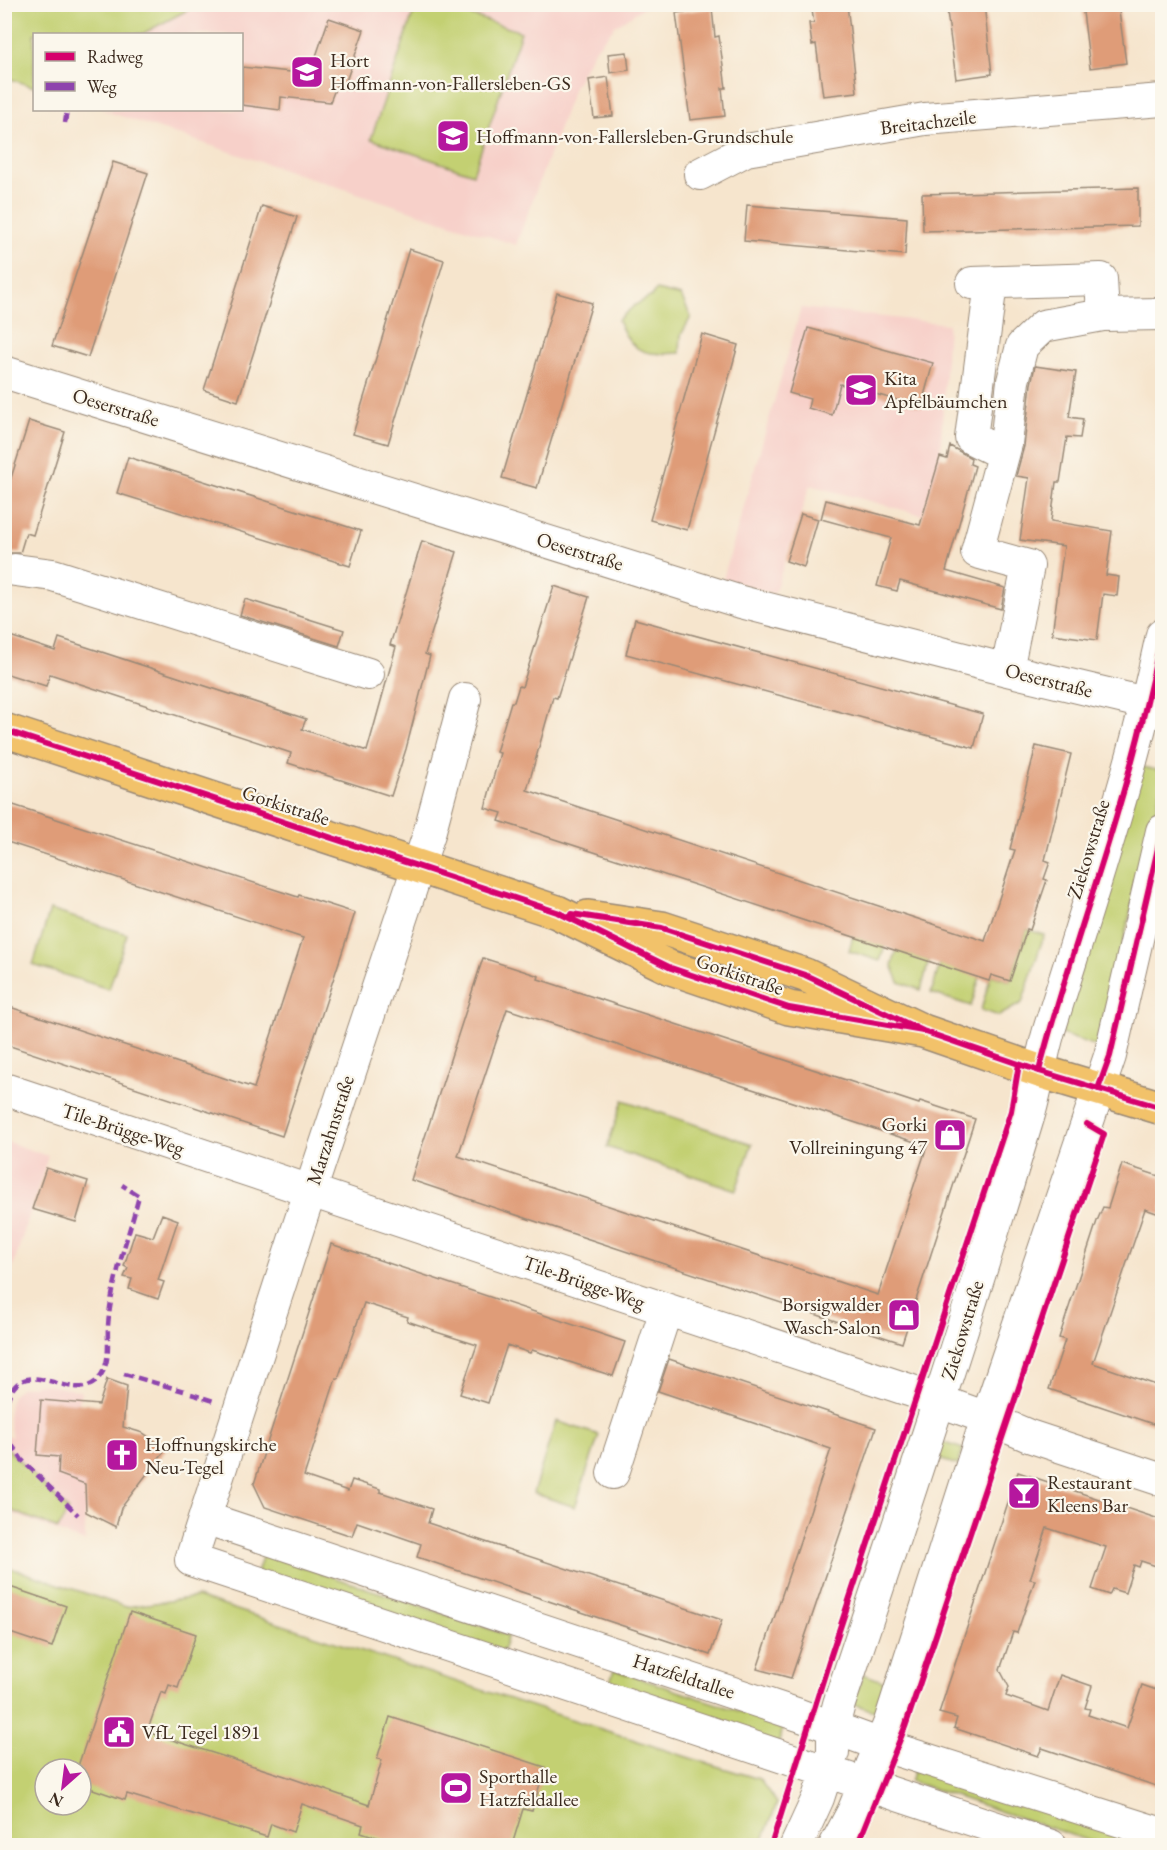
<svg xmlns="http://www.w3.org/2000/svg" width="1167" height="1850" font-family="'EB Garamond',serif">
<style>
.built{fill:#f7d0c9}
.green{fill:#c3d072;stroke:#7f7d48;stroke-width:1.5;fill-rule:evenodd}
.building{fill:#df9c78;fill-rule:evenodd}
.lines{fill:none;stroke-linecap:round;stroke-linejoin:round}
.minor-casing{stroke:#988876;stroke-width:34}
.major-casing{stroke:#988876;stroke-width:36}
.minor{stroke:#fff;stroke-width:32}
.major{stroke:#f2c26a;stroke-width:33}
.quiet{stroke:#8e44ad;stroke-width:4.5;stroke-dasharray:9 4.5;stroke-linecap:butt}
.cycleway-casing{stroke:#fbf7ec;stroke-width:10}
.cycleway{stroke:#d6006c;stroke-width:6}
.labels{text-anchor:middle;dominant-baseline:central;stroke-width:4.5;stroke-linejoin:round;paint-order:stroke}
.poi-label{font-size:20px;fill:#3b2a1e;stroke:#fbf7ec;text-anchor:start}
.street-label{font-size:20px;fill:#3b2a1e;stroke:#fbf7ec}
</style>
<rect width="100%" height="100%" fill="#fbf7ec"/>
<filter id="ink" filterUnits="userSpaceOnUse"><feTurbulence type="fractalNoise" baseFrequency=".0167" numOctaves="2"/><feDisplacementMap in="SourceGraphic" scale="12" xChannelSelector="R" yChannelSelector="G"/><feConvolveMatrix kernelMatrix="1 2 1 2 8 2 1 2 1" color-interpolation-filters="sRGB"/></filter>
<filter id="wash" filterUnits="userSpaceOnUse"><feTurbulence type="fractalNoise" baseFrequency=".008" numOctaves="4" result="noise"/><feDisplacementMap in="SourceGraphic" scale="24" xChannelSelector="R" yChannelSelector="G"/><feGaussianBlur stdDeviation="1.35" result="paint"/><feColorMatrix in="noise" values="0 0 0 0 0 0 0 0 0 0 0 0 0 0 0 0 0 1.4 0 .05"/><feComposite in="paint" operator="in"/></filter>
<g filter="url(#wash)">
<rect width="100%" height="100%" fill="#f6e5cd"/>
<path class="built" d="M197 5H654L641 9 615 26 593 52 574 87 516 245 102 110H242V34H142Z
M801 308 948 324 940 457 922 515 810 485 774 594 723 579Z
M5 1141 48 1156 5 1292 4 1141Z
M41 1384 81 1391 73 1435 60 1437 58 1474 85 1484V1542L5 1511 4 1435 12 1437 8 1417 11 1397 20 1388Z"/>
<path class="green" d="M5 4H197V5L142 34H34V87L5 77Z
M416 5H440L521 32 473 174 371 139Z
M656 290 681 296 691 317 681 335 680 353C646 355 632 355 618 320L635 305 652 296Z
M1142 767 1162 771V780L1151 833 1096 1046 1061 1034Z
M50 910 127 934 109 989 33 965Z
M1027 929 1044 935 1022 1003 999 1016 981 1010 991 975 1010 981Z
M853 936 885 946 880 961 849 951Z
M897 950 929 961 921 990 899 982 892 965Z
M940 964 980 977 971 1006 931 993Z
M623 1100 752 1144 736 1190 607 1147Z
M556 1421 599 1435 575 1507 533 1493Z
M938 1441 963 1449 958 1465 932 1457Z
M5 1446 68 1510 58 1529 5 1508Z
M263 1554 508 1635 502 1654 257 1573Z
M5 1566 126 1607 197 1597 690 1758 759 1779 777 1803 761 1845 5 1846ZM45 1769H81V1805H45Z
M614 1670 784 1726 778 1744 608 1688Z
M863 1674 888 1683 878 1712 853 1704Z
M916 1765 1158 1845H1101L910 1781Z"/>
<g id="blocks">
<path class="building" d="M811 4H847L857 92 823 96 816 44 812 45 809 23H814Z
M946 4H984L992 74 956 79Z
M1082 4H1118L1126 63 1090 68Z
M712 8 715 37 719 36 726 88H722L725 116 690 120 676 13Z
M329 18 364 30 344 87 337 84 330 102 281 97 280 110 242 105V67L310 74Z
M627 52 629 70 610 73 608 54Z
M608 77 613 116 594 118 589 80Z
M113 162 148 173 88 357 52 346Z
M1138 188V226L923 231 922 194Z
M747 205 907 218 905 255 744 241Z
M262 206 297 217 238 401 204 390Z
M409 249 444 260 388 444 353 434Z
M557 293 592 303 537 488 502 478Z
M808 328 933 363 921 407 840 384 832 415 808 408 810 399 789 393Z
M702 334 738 345 687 530 650 520Z
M1035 366 1076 372 1069 417 1083 419 1080 438 1067 437 1060 482H1056L1051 521 1112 531 1106 575 1119 577 1117 596 1103 594 1097 640 1052 634 1064 546 1020 540 1029 478 1016 476 1024 446 1031 384Z
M29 421 65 432 33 535 26 533 20 553H9L4 556V500Z
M950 446 971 458 970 464 975 466 946 571 1005 588 1001 609 900 581 897 591 877 586 891 538 821 519 826 500 920 525 940 457 947 459Z
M128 457 361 531 350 566 117 493Z
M801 514 818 519 804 567 786 561Z
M422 541 457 552 425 654 430 656 406 749 391 796 288 763 291 753 50 674 46 686 4 673V634L55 651 59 638 306 719 302 729 367 751 396 647 390 645Z
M554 586 589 597 557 698 553 697 527 790 985 941 1015 850 1010 849 1036 746 1071 754 1045 860 1050 862 1044 879 1047 880 1030 930 1027 929 1010 981 991 975 989 981 499 821 502 813 485 808 500 753 496 752 511 702H514L519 686 522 687Z
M245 599 344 630 339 646 240 615Z
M635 619 983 714 974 748 626 654Z
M4 802 298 897 299 895 355 913 282 1136 4 1044V1005L254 1088 303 938 4 841Z
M483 958 539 976 538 979 581 993 919 1104 920 1101 975 1119 902 1343 411 1180ZM507 1009 927 1146 878 1295 458 1156Z
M1122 1164 1162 1177V1215L1145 1209 1093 1363 1162 1387V1427L1049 1389 1065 1340 1059 1338 1097 1221 1103 1207 1108 1208Z
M46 1168 88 1181 76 1222 32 1209Z
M162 1214 178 1220 158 1280 164 1282 158 1299 129 1289 132 1279 124 1277 128 1268 124 1266 135 1232 153 1237Z
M331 1244 625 1342 613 1376 532 1350 530 1353 507 1345 488 1403 460 1394 477 1345 433 1331 434 1330 407 1321 408 1317 364 1303 338 1379 336 1378 304 1476 348 1491 352 1480 380 1489V1492L432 1509 428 1523 722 1620 710 1655 417 1557 421 1544 357 1522 352 1536 265 1507 254 1484Z
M669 1359 876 1428 791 1678 757 1669 831 1449 658 1391Z
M107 1379 127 1386 123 1427 143 1433 166 1449 121 1508 116 1527 86 1512 85 1484 58 1474 59 1457 37 1455 41 1400 99 1405Z
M1018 1472 1162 1520V1568L1141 1561 1139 1567 1134 1565 1125 1593 1112 1589 1109 1595 1092 1589 1106 1547 1047 1528 1030 1579 1035 1580 1017 1633 1013 1632 1000 1670 1009 1687 1006 1696 1048 1711 1060 1675 1092 1686 1085 1708 1090 1709 1088 1715 1127 1728 1142 1685 1162 1692V1788L1042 1748 1038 1756 954 1728 957 1718 939 1713Z
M4 1585 66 1606 52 1647 4 1631Z
M130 1612 196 1634 178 1688 169 1685 166 1694 161 1692 147 1732 285 1776 369 1805 382 1760 377 1759 390 1717 545 1767 532 1811 523 1809 512 1845H401L361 1832 363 1825 302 1804 293 1832 271 1824 267 1837 127 1794 125 1800 81 1785V1769H77Z"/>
</g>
</g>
<g filter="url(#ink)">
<use href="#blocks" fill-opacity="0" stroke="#988876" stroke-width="1.5"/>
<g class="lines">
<g class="minor-casing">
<path id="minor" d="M700 174 746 150 925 119 1162 100
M972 283 1101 279 1103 315
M991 283 971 438 1003 454
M4 372 741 602 1007 670 1162 707
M15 570 53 575 368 674
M1007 670 1028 566 977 552 1006 444 1013 381 1022 346 1043 326 1103 315 1162 314
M465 699 429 834 299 1225 191 1560 1051 1846
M4 1089 909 1390 987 1418 1029 1436 1162 1480
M613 1473 666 1310
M205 1518 799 1715 881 1745 1162 1834
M796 1846 818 1798 833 1752V1727L839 1704C905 1507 970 1310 1030 1111 1038 1082 1042 1052 1051 1024 1091 895 1134 767 1162 635
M835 1846 853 1812 890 1722 987 1418 1110 1056 1162 831"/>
</g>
<g class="major-casing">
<path id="major" d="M4 730 557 912 671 968 789 1008 923 1031
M588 917 662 928 805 975 923 1031 1039 1071 1162 1108"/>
</g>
<use href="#minor" class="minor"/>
<use href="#major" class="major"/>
<path class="quiet" d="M65 123 67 110
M124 1374 184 1391
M191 1394 214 1401
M4 1415C15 1342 69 1405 95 1382 112 1366 107 1346 108 1326 111 1282 128 1238 139 1196L122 1185
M4 1418 10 1442 22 1460 78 1515"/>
<g class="cycleway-casing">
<path id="cycleway" d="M4 730 557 912 671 968 789 1008 923 1031
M572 914 662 928 805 975 923 1031 1039 1071 1162 1108
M1039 1071C1061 985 1091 902 1116 817 1134 757 1149 696 1162 635
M1098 1089 1110 1056 1162 831
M771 1846 829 1661 1011 1111 1019 1064
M857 1846 905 1727 1104 1134 1087 1124"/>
</g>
<use href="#cycleway" class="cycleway"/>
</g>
</g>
<defs>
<g id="school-square" transform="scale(1.725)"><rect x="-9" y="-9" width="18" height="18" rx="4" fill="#b5179e" stroke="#fbf7ec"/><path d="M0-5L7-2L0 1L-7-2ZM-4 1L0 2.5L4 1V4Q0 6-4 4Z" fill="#fff"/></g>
<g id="shop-square" transform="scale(1.725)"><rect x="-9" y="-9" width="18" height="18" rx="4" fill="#b5179e" stroke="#fbf7ec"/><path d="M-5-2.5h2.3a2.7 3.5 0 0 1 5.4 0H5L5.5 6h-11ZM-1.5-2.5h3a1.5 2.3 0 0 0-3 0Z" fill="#fff"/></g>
<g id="church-square" transform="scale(1.725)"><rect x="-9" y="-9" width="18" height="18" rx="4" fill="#b5179e" stroke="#fbf7ec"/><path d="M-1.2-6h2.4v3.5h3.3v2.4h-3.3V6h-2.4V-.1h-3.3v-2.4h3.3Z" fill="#fff"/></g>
<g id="bar-square" transform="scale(1.725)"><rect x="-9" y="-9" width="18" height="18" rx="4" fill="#b5179e" stroke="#fbf7ec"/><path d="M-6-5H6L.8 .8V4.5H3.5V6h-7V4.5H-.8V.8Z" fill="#fff"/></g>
<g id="civic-square" transform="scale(1.725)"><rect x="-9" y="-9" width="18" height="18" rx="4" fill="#b5179e" stroke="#fbf7ec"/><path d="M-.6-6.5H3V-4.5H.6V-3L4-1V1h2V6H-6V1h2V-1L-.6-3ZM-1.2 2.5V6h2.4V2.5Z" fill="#fff"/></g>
<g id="stadium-square" transform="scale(1.725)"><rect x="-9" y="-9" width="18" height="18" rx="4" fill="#b5179e" stroke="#fbf7ec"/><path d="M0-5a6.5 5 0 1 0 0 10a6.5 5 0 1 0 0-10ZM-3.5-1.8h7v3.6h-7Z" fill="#fff"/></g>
</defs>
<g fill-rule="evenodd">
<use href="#school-square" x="307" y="72"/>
<use href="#school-square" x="453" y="136"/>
<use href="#school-square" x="861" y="390"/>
<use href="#shop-square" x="950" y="1135"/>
<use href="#shop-square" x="904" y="1315"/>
<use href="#church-square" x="122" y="1455"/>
<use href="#bar-square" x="1024" y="1493"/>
<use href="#civic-square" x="119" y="1732"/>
<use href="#stadium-square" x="456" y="1788"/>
</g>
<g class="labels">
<g class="poi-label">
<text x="330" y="60">Hort<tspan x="330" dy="23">Hoffmann-von-Fallersleben-GS</tspan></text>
<text x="476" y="136">Hoffmann-von-Fallersleben-Grundschule</text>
<text x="884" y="378">Kita<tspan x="884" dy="23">Apfelbäumchen</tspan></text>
<text x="927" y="1124" text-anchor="end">Gorki<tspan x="927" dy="23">Vollreiningung 47</tspan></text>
<text x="881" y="1304" text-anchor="end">Borsigwalder<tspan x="881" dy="23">Wasch-Salon</tspan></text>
<text x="145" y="1444">Hoffnungskirche<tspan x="145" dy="23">Neu-Tegel</tspan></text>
<text x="1047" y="1482">Restaurant<tspan x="1047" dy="23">Kleens Bar</tspan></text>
<text x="142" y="1732">VfL Tegel 1891</text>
<text x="479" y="1776">Sporthalle<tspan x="479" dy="23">Hatzfeldallee</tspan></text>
</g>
<g class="street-label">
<text transform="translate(928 122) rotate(-7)">Breitachzeile</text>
<text transform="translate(116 407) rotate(17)">Oeserstraße</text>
<text transform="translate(580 551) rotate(17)">Oeserstraße</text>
<text transform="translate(1049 680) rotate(14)">Oeserstraße</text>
<text transform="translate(286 805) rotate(18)">Gorkistraße</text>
<text transform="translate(1088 849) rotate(-73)">Ziekowstraße</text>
<text transform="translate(740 974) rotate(19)">Gorkistraße</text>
<text transform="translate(123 1129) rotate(18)">Tile-Brügge-Weg</text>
<text transform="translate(330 1130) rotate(-72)">Marzahnstraße</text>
<text transform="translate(584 1282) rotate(19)">Tile-Brügge-Weg</text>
<text transform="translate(962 1330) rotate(-73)">Ziekowstraße</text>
<text transform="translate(684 1676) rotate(18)">Hatzfeldtallee</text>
</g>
</g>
<rect width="1167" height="1850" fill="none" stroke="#fbf7ec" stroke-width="24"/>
<rect x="33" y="33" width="210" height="78" fill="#fbf7ec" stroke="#aea59a" stroke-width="1.5"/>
<rect x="45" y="52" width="30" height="9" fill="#d6006c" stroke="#aea59a" stroke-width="1.5"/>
<text x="87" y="63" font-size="18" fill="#3b2a1e">Radweg</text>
<rect x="45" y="82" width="30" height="9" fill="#8e44ad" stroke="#aea59a" stroke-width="1.5"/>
<text x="87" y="93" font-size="18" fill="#3b2a1e">Weg</text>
<g transform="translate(63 1787) rotate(208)"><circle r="28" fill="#fbf7ec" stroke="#aea59a" stroke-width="1.5"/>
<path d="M0-4.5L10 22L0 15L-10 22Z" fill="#b5179e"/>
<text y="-9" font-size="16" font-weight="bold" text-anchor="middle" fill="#3b2a1e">N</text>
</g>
</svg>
